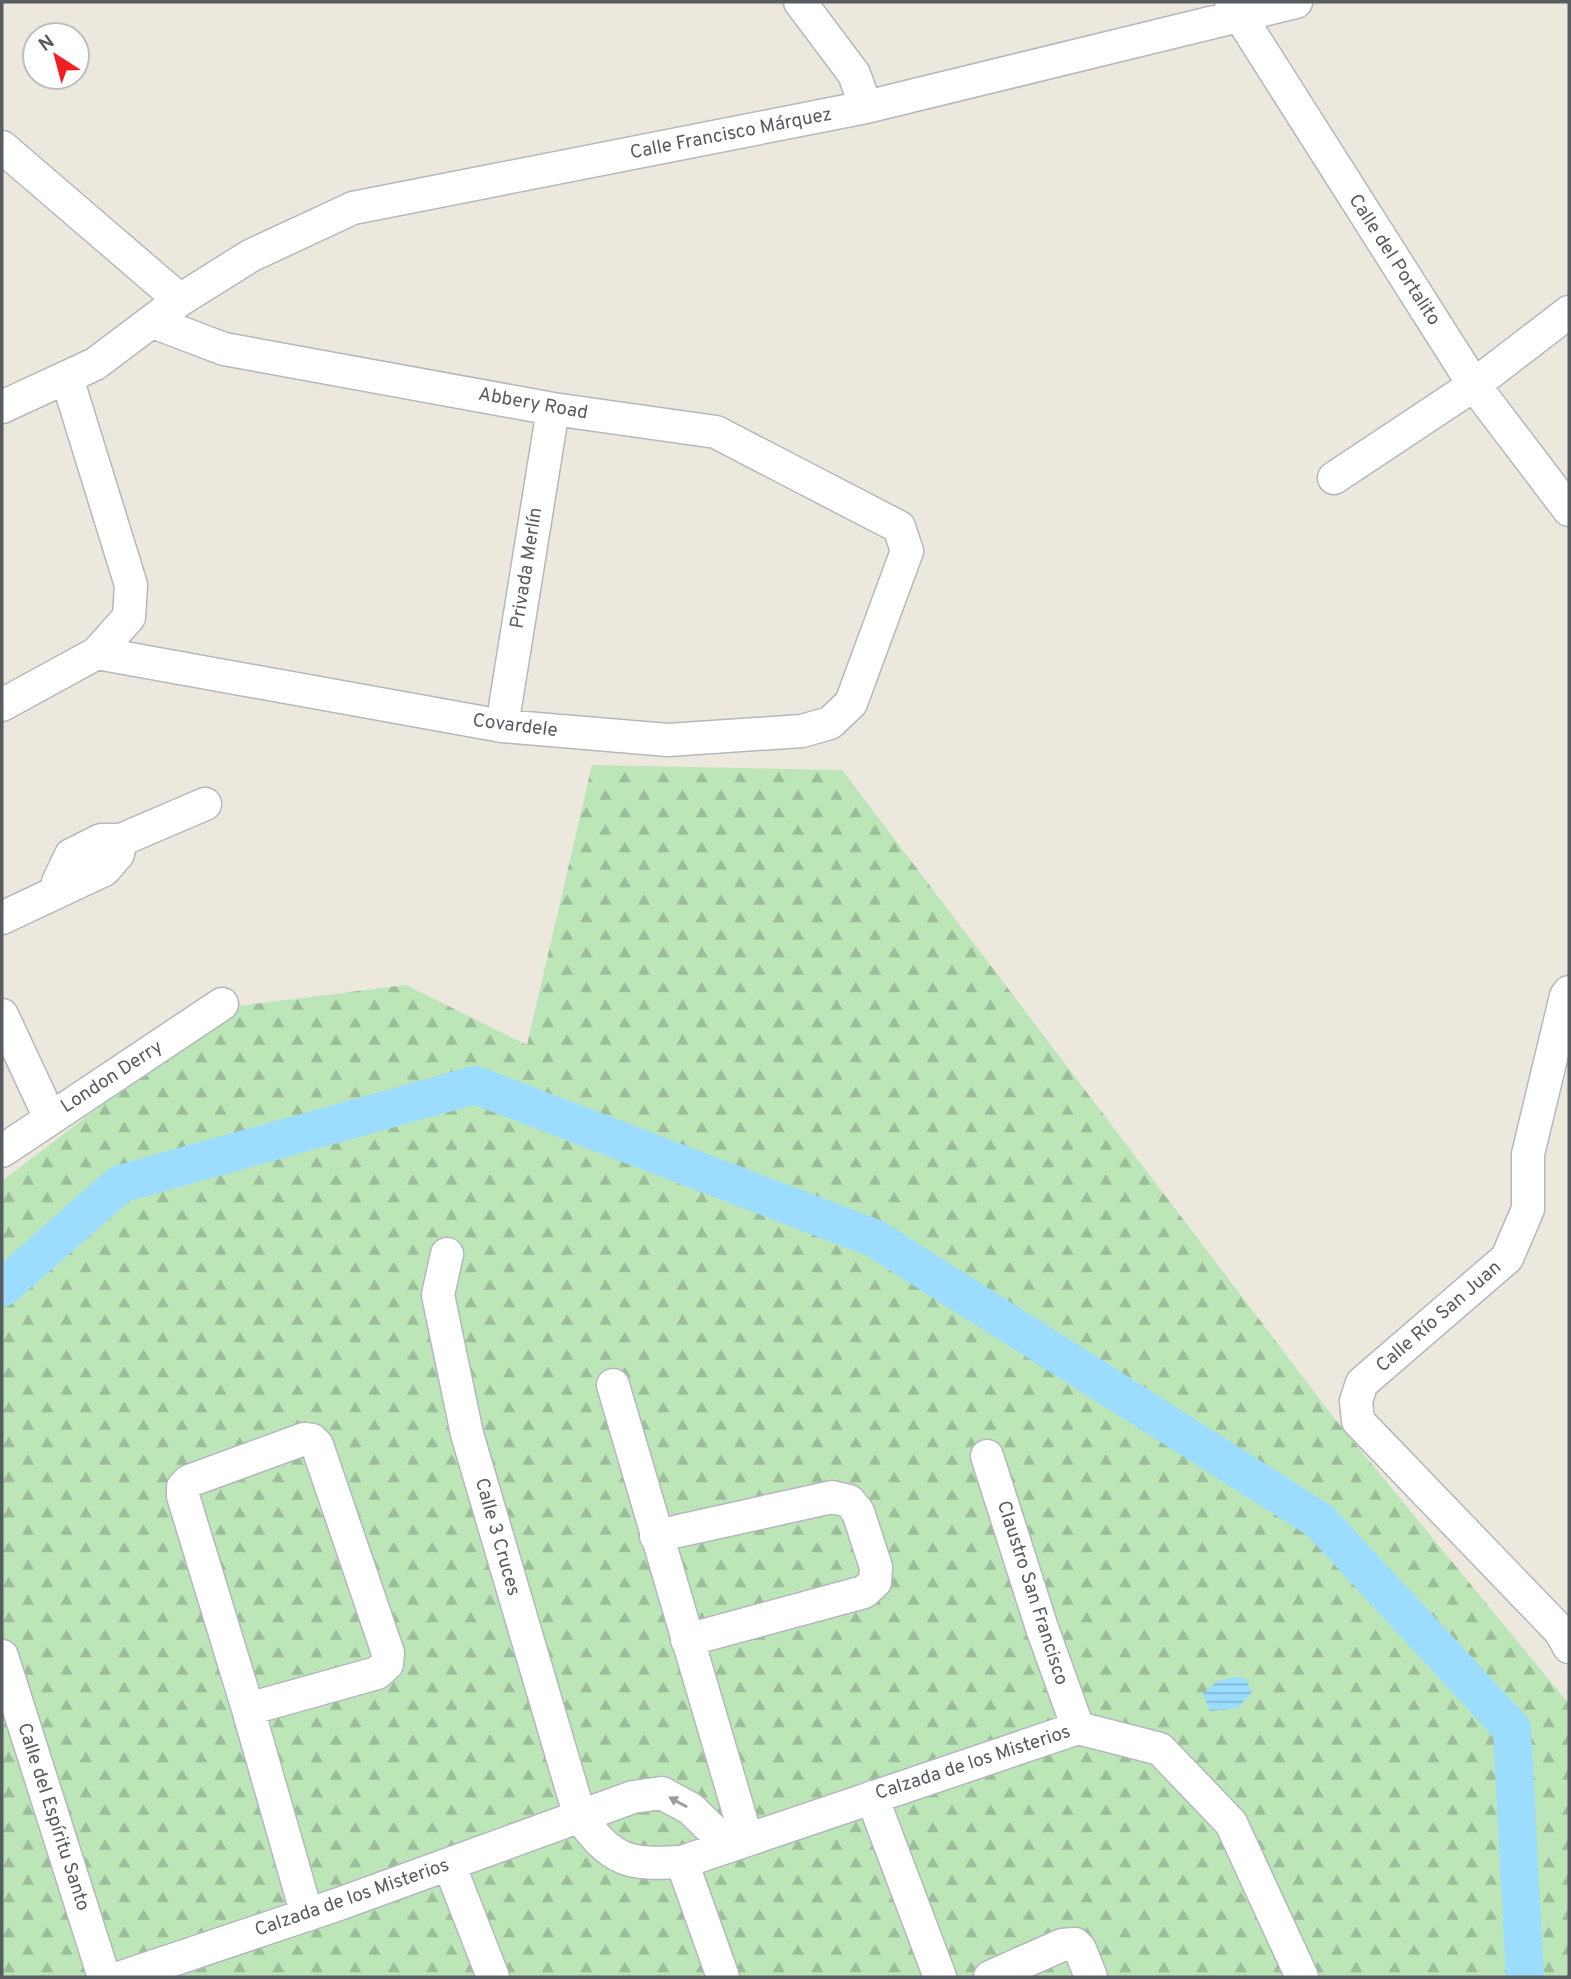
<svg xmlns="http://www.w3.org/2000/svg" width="1571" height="1979" font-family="Overpass,sans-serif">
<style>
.forest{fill:url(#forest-firs)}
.water{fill:url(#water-rules)}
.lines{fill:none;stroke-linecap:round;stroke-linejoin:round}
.canal{stroke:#9bdcff;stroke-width:38}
.street-casing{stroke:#b4b8bc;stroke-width:35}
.street{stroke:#fff;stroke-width:32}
.oneway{fill:#9a9da0}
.labels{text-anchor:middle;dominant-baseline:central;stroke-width:7;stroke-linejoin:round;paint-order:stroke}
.street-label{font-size:19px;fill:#575c60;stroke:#fff}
</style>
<defs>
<pattern id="forest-firs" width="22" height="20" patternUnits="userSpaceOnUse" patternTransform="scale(1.75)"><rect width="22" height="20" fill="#bce5b8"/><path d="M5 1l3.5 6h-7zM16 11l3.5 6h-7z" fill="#9cbd99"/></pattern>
<pattern id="water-rules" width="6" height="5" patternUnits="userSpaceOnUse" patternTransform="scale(1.75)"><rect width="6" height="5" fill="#9bdcff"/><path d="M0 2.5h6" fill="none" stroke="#81b6d2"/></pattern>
</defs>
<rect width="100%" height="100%" fill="#ece8de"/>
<path class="forest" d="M592 765 842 770 1334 1418 1569 1704V1977H2V1181L149 1069 237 1006 406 985 527 1045Z"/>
<path class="water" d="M1234 1677 1245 1678 1252 1692 1238 1708 1210 1711 1203 1694 1216 1682Z"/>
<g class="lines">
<path class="canal" d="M2 1288 120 1184 475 1085 874 1238 1320 1521 1512 1729 1525 1977"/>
<g class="street-casing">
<path id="street" d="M800 2 854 74 866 107
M1231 2 1474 385 1569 510
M2 147 180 300
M67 378 131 585 129 617 97 653
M2 407 95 364 180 300 250 256 353 208 866 107 1296 2
M1334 478 1474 385 1569 312
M2 705 97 653 502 726 668 740 802 731 830 723 851 703 907 551 899 527 716 432 553 409 224 349 153 322
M502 726 553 409
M57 892 58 882 71 855 101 840H121
M2 918 104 870 118 854 121 840 205 804
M1569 992 1566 996 1528 1154V1209L1507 1258 1362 1383 1356 1401 1358 1421 1560 1631 1569 1647
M2 1015 50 1118
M2 1151 222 1004
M447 1254 438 1295 467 1434 580 1817C613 1862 628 1865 682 1862L1078 1728 1160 1749 1231 1823 1302 1977
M613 1385 747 1840
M987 1456 1042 1628 1078 1728
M656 1536 832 1497 849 1501 858 1512 876 1567 875 1582 864 1592 687 1640
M2 1656 104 1977
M248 1709 377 1673 387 1664 388 1653 317 1445 312 1440 304 1439 189 1481 183 1487V1496L248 1709 307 1915
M872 1797 940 1977
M682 1862 723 1977
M449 1864 493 1977
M122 1977 339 1904 633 1797 662 1793 691 1809 729 1846
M990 1977 1062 1945 1075 1944 1080 1949 1091 1977"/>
</g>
<use href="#street" class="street"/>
</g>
<defs><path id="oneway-solid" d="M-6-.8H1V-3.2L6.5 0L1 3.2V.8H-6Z" transform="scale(1.75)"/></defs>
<use class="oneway" href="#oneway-solid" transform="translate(678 1802) rotate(-151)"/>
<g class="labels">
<g class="street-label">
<text transform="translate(731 134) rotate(-11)">Calle Francisco Márquez</text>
<text transform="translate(1394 260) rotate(57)">Calle del Portalito</text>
<text transform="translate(533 404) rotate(10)">Abbery Road</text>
<text transform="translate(527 568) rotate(-81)">Privada Merlín</text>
<text transform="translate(515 726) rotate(7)">Covardele</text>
<text transform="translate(112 1077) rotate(-33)">London Derry</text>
<text transform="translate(1439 1317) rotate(-41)">Calle Río San Juan</text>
<text transform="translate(497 1537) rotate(74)">Calle 3 Cruces</text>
<text transform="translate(1032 1593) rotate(72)">Claustro San Francisco</text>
<text transform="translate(973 1763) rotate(-18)">Calzada de los Misterios</text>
<text transform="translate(53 1817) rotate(72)">Calle del Espíritu Santo</text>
<text transform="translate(352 1898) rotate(-19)">Calzada de los Misterios</text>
</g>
</g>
<rect width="1571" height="1979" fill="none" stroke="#575c60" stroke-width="7"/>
<g transform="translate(56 56) rotate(324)"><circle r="33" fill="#ffffff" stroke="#bcbebf" stroke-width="2"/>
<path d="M0-5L12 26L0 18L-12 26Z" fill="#f11f21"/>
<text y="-10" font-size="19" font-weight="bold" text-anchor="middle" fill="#575c60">N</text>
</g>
</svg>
